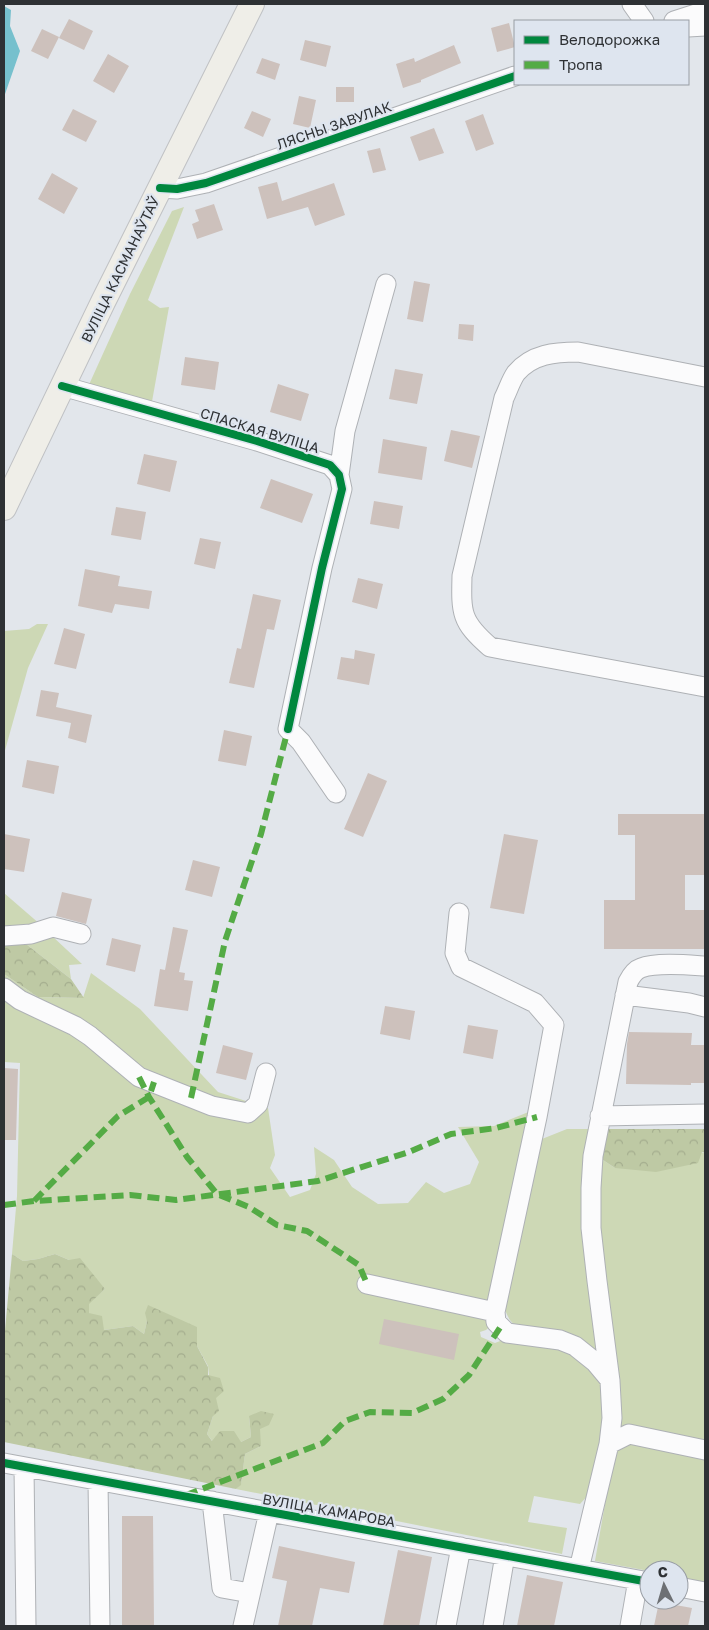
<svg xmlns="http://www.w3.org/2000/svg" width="709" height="1630" font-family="'Golos Text',sans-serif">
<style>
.grass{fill:#cdd8b5}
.forest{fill:url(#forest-crowns)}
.water{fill:#76c0cd}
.building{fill:#cdc1bc}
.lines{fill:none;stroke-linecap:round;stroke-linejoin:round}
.minor-casing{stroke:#aeb1b5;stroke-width:21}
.major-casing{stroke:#bfc1c4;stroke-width:26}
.minor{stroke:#fbfbfc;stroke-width:19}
.major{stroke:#efeee8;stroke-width:24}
.quiet{stroke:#54ab45;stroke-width:6;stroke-dasharray:12 6;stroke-linecap:butt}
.cycleway-casing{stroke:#dee5ef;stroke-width:11}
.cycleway{stroke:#00873e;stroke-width:8}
.labels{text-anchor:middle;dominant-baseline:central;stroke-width:4.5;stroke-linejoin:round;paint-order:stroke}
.street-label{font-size:14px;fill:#2e3134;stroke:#dee5ef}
</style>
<defs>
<pattern id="forest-crowns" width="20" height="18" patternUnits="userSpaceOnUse" patternTransform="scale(1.25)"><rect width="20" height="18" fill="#bec9a4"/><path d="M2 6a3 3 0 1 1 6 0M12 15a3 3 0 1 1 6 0" fill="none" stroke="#a4ad8e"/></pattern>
</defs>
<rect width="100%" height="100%" fill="#e2e6eb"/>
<path class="grass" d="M184 207 148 300 160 308 169 307 151 407 87 389 130 294 172 211Z
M37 624H48L28 668 4 754V631L29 629Z
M4 893 41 925 4 933Z
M51 935 82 964 69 965 71 979 26 944 9 941Z
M91 973 140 1009 218 1092 268 1108 275 1155 270 1168 290 1197 310 1190 316 1174 314 1147 334 1160 352 1187 378 1204 408 1203 426 1182 444 1193 470 1184 479 1162 458 1127 494 1126 531 1111 494 1323 486 1330 480 1332 481 1337 495 1343 508 1338 559 1345 604 1381 608 1418 591 1492 580 1504 534 1496 528 1522 567 1528 562 1554 236 1489 241 1484 245 1454 261 1446 249 1416 251 1437 241 1442H213L207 1434 213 1416 208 1366 197 1346 173 1317 149 1306 147 1321 144 1334 133 1326 104 1330 89 1313V1303L105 1289 69 1260 55 1254 38 1259 23 1261 12 1254 17 1196 20 1063 4 1062V974L38 997 83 998Z
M567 1129H593L602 1354 521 1329C512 1324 508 1319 505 1309L537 1141Z
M705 1152V1443L621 1431 619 1427 597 1227V1156L615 1168Z
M620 1442 705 1452V1583L679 1577V1570H649V1571L595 1561 615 1447Z"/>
<path class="forest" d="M4 941 26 944 71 979 84 998 38 997 4 974Z
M603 1129H705V1152H702L698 1163 656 1172 615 1168 597 1156Z
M12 1254 23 1261 38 1259 55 1254 69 1260 80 1258 105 1289 89 1304V1313L102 1316 104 1330 133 1326 144 1334 147 1321 145 1313 148 1305 197 1327V1346L208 1367V1375L220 1378 224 1391 216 1398 219 1411 213 1416 207 1434 212 1441 220 1431H234L241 1442 251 1437 249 1416 261 1411 274 1414 269 1425 260 1429 261 1446 245 1454 241 1485 236 1489 4 1442V1341Z"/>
<path class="water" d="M4 6 11 10 10 26 20 51 4 97Z"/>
<path class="building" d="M69 19 93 31 84 50 59 38Z
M509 23 515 47 497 52 491 28Z
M42 29 59 37 48 59 31 51Z
M305 40 331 46 326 67 300 60Z
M454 45 461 63 421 80V82L403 88 396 64 414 58 415 62Z
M108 54 129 66 114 93 93 81Z
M262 58 280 64 275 80 256 73Z
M336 87H354V102H336Z
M299 96 316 100 310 128 293 124Z
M73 109 97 121 86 142 62 130Z
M252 111 271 119 263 137 244 128Z
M483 114 494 144 476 151 465 121Z
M434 128 444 153 419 161 410 137Z
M380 148 386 170 373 173 367 151Z
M52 173 78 188 64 214 38 199Z
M277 182 282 201 334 183 345 215 315 226 308 207 267 219 258 187Z
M214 204 223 230 197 239 192 224 199 221 195 210Z
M414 281 430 284 423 322 407 319Z
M459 324 474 325 473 341 458 339Z
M185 357 219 362 215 390 181 385Z
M395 369 423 374 417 404 389 399Z
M278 384 309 394 301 421 270 412Z
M451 430 480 436 472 468 444 461Z
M383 439 427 447 422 480 378 473Z
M144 454 177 461 170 492 137 484Z
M271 479 313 494 302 523 260 508Z
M374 501 403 506 399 529 370 524Z
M116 507 146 512 141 540 111 535Z
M200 538 221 542 215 569 194 564Z
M85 569 120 576 118 586 152 591 149 609 115 604 112 613 78 606Z
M358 578 383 584 377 609 352 602Z
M253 594 281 600 274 630 267 629 254 688 229 683 237 648 241 649Z
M64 628 85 634 76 669 54 664Z
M355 650 375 654 369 685 337 679 341 657 354 659Z
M41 690 59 693 56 707 92 715 86 743 68 738 71 723 36 716Z
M224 730 252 736 246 766 218 761Z
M27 760 59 766 54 794 22 787Z
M368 773 387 781 363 837 344 829Z
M618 814H705V875H685V910H705V949H604V900H635V835H618Z
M4 834 30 839 24 872 4 869Z
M504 834 538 840 524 914 490 908Z
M193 860 220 867 212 897 185 890Z
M62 892 92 899 86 924 56 916Z
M173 927 188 930 179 972 185 973 184 980 193 981 188 1011 154 1006 160 969 165 970Z
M112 938 141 945 135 972 106 965Z
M385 1006 415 1011 410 1040 380 1034Z
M468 1025 498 1030 493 1059 463 1053Z
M629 1032 692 1033 691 1045H705V1083H691V1085L626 1084 627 1044Z
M223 1045 253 1053 246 1080 216 1073Z
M4 1068 18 1069 16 1140H4Z
M384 1319 459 1334 454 1360 379 1344Z
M122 1516H153L154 1626H122Z
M279 1546 355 1562 349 1593 320 1588 312 1626H278L287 1581 272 1578Z
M398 1550 432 1557 419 1626H383Z
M527 1575 563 1582 554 1626H517Z
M659 1602 692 1608 688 1626H654Z"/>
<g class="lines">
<g class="minor-casing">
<path id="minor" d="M632 4 644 21
M674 21 705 11
M688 27 705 26
M160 188 177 189 206 183 515 76
M705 377 578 352C555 352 532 354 516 373 511 380 508 390 504 398L462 576C461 613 461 622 490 647L705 687
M62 386 257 441 330 465 339 475 342 489 322 568 288 729 301 742 336 793
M339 475 345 431 386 284
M459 913 455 953 461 967 535 1003 554 1025 537 1117 495 1312 496 1322 507 1333 560 1340 575 1346 595 1362 610 1380
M4 936 31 934 53 927 81 934
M4 988 20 1000 75 1026 90 1036 139 1077 212 1106 248 1113 258 1104 266 1073
M625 995 689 1003 705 1007
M600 1116 705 1114
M367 1284 495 1312
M609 1444 629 1434 705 1450
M4 1463 649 1582
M24 1467 26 1626
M98 1481 100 1626
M212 1501 222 1588 250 1593
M579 1569 609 1444 612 1418 610 1381 597 1281 591 1228V1188L593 1156 628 982C631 976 635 970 641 968 656 962 689 965 705 966
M679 1587 705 1592
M243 1626 269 1512
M446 1626 461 1547
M493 1626 505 1555
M630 1626 638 1580"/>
</g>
<g class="major-casing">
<path id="major" d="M4 508 103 302 252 4"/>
</g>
<use href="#minor" class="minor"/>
<use href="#major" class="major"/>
<path class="quiet" d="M139 1077 149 1097 187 1157 217 1194 249 1207 277 1225 307 1231 359 1265 367 1284
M191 1098 225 941 261 834 288 729
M34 1201 118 1116 149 1097 154 1082
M4 1205 34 1201 130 1195 176 1200 318 1181 409 1152 451 1134 496 1128 537 1117
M186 1495 323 1443 345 1421 370 1412 412 1413 443 1399 469 1375 501 1326"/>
<g class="cycleway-casing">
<path id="cycleway" d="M160 188 177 189 206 183 515 76
M62 386 257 441 330 465 339 475 342 489 322 568 288 729
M4 1463 649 1582"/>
</g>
<use href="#cycleway" class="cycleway"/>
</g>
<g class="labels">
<g class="street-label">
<text transform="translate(334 125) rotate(-19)">ЛЯСНЫ ЗАВУЛАК</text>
<text transform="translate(120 269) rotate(-64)">ВУЛІЦА КАСМАНАЎТАЎ</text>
<text transform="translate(260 430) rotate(17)">СПАСКАЯ ВУЛІЦА</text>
<text transform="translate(329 1510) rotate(10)">ВУЛІЦА КАМАРОВА</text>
</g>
</g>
<rect width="709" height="1630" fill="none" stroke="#2e3134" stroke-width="10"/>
<rect x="514" y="20" width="175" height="65" fill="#dee5ef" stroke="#989da4"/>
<rect x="524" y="36" width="25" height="8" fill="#00873e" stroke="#989da4"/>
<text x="559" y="45" font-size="15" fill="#2e3134">Велодорожка</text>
<rect x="524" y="61" width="25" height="8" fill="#54ab45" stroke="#989da4"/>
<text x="559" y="70" font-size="15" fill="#2e3134">Тропа</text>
<g transform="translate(664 1585) rotate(355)"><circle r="24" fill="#dee5ef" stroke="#989da4"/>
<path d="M0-4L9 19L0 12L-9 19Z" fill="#6d7074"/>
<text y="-8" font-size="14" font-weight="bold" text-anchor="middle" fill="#2e3134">С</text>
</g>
</svg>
